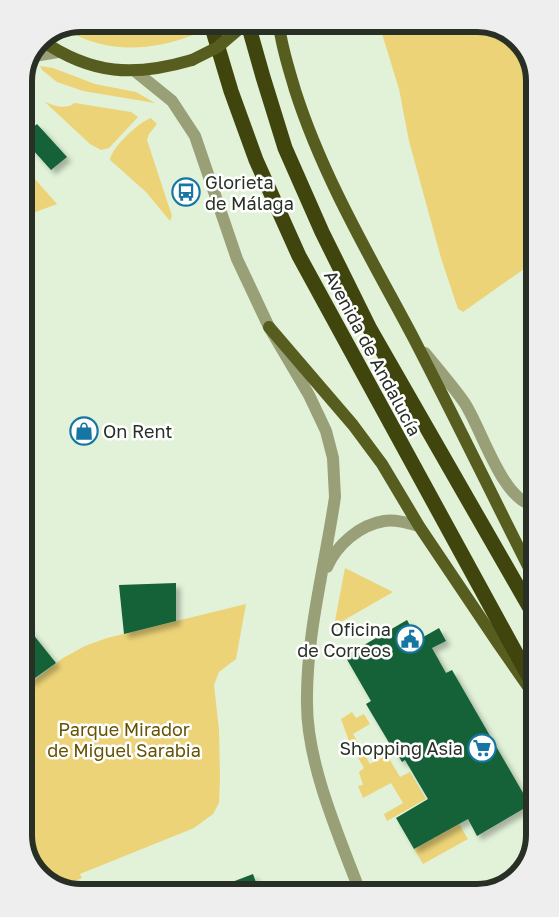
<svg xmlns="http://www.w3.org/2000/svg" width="559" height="917" font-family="'Golos Text',sans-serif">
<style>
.green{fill:#ecd377}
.building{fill:#136239;filter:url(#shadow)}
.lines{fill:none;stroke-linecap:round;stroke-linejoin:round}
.minor{stroke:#999f77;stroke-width:12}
.major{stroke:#575d1f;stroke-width:12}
.highway{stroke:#40450e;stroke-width:15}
.major-bridge{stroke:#575d1f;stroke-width:12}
.labels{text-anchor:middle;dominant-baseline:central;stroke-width:5;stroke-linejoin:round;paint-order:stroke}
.poi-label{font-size:18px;fill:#282f25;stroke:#fff;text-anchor:start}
.street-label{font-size:18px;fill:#282f25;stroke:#fff}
.park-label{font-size:18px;fill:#665300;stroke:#fff}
.rim{fill:none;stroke:#282f25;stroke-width:6}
</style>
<defs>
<filter id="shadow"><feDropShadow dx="4.5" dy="4.5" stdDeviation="2.5" flood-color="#0004"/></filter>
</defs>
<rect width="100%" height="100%" fill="#e1f2d8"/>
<path class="green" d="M82 24H191L193 35C152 51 106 54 67 30Z
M379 24H481L510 34 529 56 530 124 523 125 530 138 531 251 527 253 531 264 463 312 458 309 441 258 409 141 399 89Z
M40 66 53 68 95 84 136 92 155 103 83 91 57 82 42 70Z
M45 102C55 106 65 110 75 103L131 112 138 117 109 148 101 150 90 144Z
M151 118 157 124 149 134 147 140 172 216 170 221 146 192 110 160C111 148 139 122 151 118Z
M25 168 57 204 25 216Z
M345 568 393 592 334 626Z
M246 604 236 659 219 672 214 685 219 730 220 778 219 803 213 814 194 828 80 874 82 878 60 887 50 884 30 861 28 685 63 658 85 646 107 638Z
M352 712 356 718 364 714 370 724 353 734 370 764 387 755 400 777 410 772 426 799 387 821 384 814 403 803 391 783 363 798 358 786 363 785 359 772 364 768 350 744 341 719Z
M459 824 468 839 423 864 414 849Z"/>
<path class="building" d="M37 124 67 157 51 170 24 140V135Z
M176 583V621L124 634 119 585Z
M407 620 418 640 439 628 446 641 432 648 446 673 452 670 530 805 477 836 468 819 414 849 396 818 428 799 405 760 402 762 398 755 397 756 366 704 371 701 345 656Z
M28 628 56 663 28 683V665L35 660 28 652Z
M253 874 259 891H211V890Z"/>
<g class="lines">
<path class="minor" d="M34 56 58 52
M135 71 172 101 195 136 237 259 269 327 309 395 326 431 333 458 335 497C325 566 306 634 307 704 307 763 338 834 359 889
M425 353C438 369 452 385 464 402 481 427 502 500 533 505
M327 567C337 545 359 525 384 521 395 519 409 523 419 526"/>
<path class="major" d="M279 24C281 46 289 69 295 90 323 178 371 258 414 339 455 418 493 497 533 576
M41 40C92 75 134 77 192 60
M269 327 353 425 382 464 419 526 497 642 534 695"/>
<path class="highway" d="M211 24 231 91 256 160 299 256 534 686
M248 24 263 77 285 148 322 232 370 329 534 615"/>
<path class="major-bridge" d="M192 60 218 47 245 24"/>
</g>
<defs>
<g id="bus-ring" transform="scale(1.4375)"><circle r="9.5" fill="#fff" stroke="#1676a3" stroke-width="1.5"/><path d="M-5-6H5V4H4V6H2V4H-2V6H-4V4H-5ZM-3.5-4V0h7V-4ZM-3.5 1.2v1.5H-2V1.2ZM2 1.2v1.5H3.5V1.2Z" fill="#1676a3"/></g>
<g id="shop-ring" transform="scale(1.4375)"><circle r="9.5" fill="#fff" stroke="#1676a3" stroke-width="1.5"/><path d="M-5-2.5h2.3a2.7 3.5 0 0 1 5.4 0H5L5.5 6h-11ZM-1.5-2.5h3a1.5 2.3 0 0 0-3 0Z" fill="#1676a3"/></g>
<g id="civic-ring" transform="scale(1.4375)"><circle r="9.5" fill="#fff" stroke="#1676a3" stroke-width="1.5"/><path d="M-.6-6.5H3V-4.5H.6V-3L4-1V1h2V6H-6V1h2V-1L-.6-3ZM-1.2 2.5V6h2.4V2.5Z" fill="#1676a3"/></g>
<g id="supermarket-ring" transform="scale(1.4375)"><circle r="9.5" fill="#fff" stroke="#1676a3" stroke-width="1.5"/><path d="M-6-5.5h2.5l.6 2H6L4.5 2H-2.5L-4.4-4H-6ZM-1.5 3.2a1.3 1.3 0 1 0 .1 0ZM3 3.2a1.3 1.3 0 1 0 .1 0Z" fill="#1676a3"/></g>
</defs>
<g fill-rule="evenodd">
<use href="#bus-ring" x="186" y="192"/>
<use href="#shop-ring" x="84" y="431"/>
<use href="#civic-ring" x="410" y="639"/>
<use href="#supermarket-ring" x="482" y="748"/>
</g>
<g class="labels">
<g class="poi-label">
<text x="205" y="182">Glorieta<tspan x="205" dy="21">de Málaga</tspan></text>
<text x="103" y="431">On Rent</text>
<text x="391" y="629" text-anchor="end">Oficina<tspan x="391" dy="21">de Correos</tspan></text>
<text x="463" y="748" text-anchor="end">Shopping Asia</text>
</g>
<g class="street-label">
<text transform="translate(373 353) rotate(62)">Avenida de Andalucía</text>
</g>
<g class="park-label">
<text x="124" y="729">Parque Mirador<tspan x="124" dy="21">de Miguel Sarabia</tspan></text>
</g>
</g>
<path d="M0 0H559V917H0ZM81 32H477A49 49 0 0 1 526 81V835A49 49 0 0 1 477 884H81A49 49 0 0 1 32 835V81A49 49 0 0 1 81 32Z" fill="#eee" fill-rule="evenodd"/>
<path class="rim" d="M81 32H477A49 49 0 0 1 526 81V835A49 49 0 0 1 477 884H81A49 49 0 0 1 32 835V81A49 49 0 0 1 81 32Z"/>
</svg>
